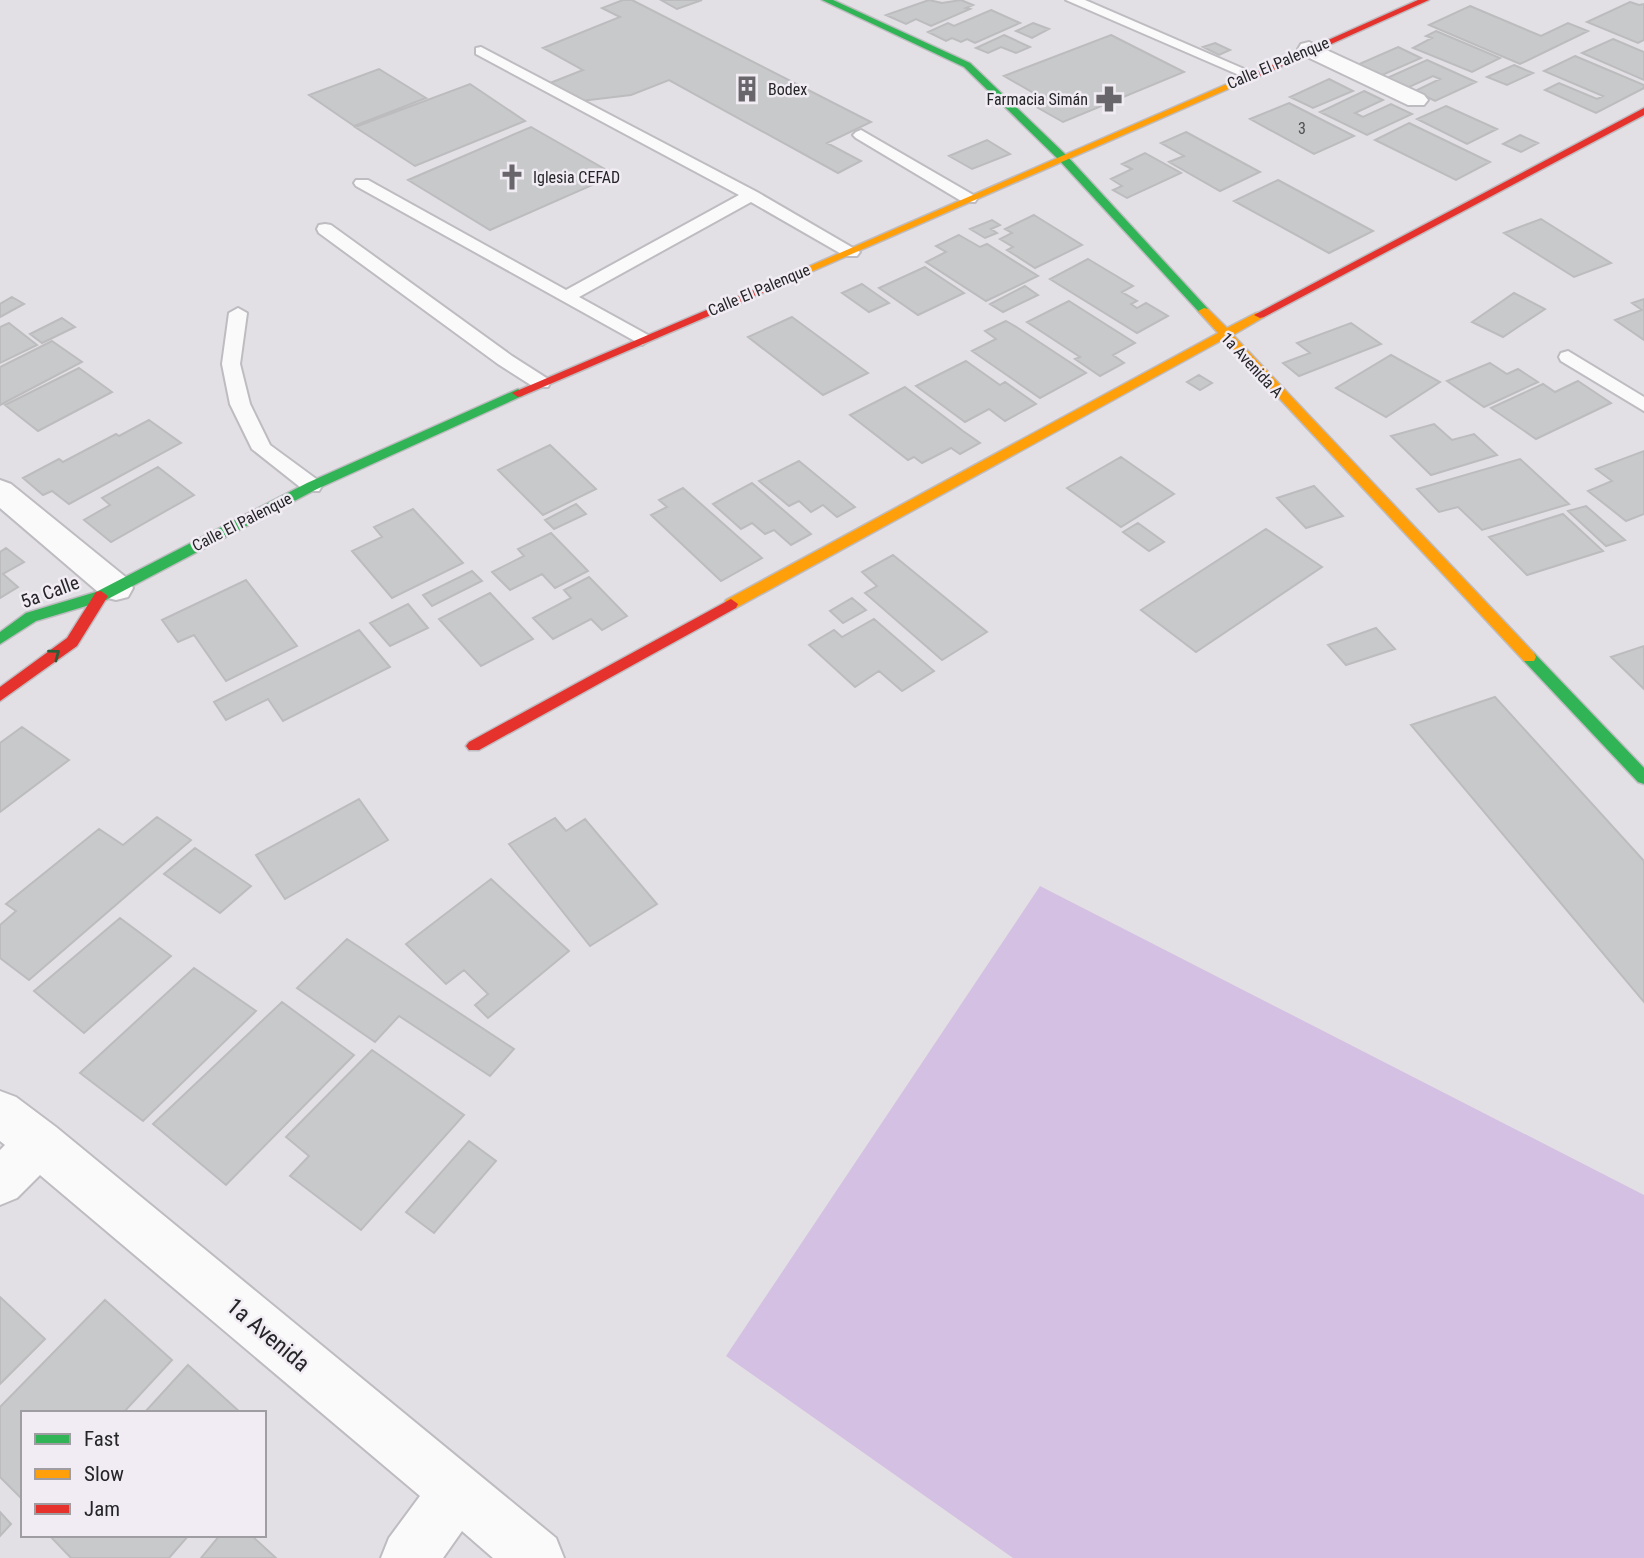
<svg xmlns="http://www.w3.org/2000/svg" width="1644" height="1558" font-family="'Roboto Condensed',sans-serif">
<style>
.green{fill:#d4c0e2}
.building{fill:#c8c9ca;stroke:#bcbcbe;stroke-width:2}
.lines{fill:none;stroke-linecap:round;stroke-linejoin:round}
.lane-casing{stroke:#bebcc0;stroke-width:4}
.street-casing{stroke:#bebcc0;stroke-width:4}
.fast-casing{stroke:#bebcc0;stroke-width:3}
.slow-casing{stroke:#bebcc0;stroke-width:3}
.jam-casing{stroke:#bebcc0;stroke-width:3}
.lane{fill:#fbfafb;fill-rule:evenodd}
.street{fill:#fbfafb;fill-rule:evenodd}
.fast{fill:#30b455;fill-rule:evenodd}
.slow{fill:#ff9f0a;fill-rule:evenodd}
.jam{fill:#e5322d;fill-rule:evenodd}
.oneway{stroke:#295e39}
.labels{text-anchor:middle;dominant-baseline:central;stroke-width:5;stroke-linejoin:round;paint-order:stroke}
.far-street-label{font-size:16px;fill:#252427;stroke:#f1ecf4}
.far-poi-label{font-size:16px;fill:#252427;stroke:#f1ecf4;text-anchor:start}
.number-label{font-size:16px;fill:#504f52}
.street-label{font-size:19px;fill:#252427;stroke:#f1ecf4}
.near-street-label{font-size:23px;fill:#252427;stroke:#f1ecf4}
</style>
<rect width="100%" height="100%" fill="#e3e0e5"/>
<path class="green" d="M1040 886 1644 1195V1558H1013L726 1356Z"/>
<path class="building" d="M623 0H632L871 122 827 143 861 161 838 173 669 80 631 95 581 101 550 83 583 70 543 48 620 17 602 8Z
M661 0H702L677 9Z
M929 0 942 3 961 0 973 5 966 8 970 9 931 26 916 19 906 24 886 15Z
M1630 2 1639 5 1644 4V40L1638 43 1587 22Z
M1470 6 1541 36 1568 23 1588 31 1520 64 1429 25Z
M991 10 1020 23 975 43 967 39 961 42 952 38 946 41 928 32 948 23 954 26Z
M1033 23 1049 29 1032 38 1016 31Z
M1436 31 1500 58 1472 72 1413 48 1432 38 1426 36Z
M1004 35 1030 47 1016 53 1001 47 988 53 976 48Z
M1111 35 1184 72 1063 122 1024 100 1037 95 1004 76Z
M1613 39 1644 52V80L1582 53Z
M1215 43 1230 50 1219 55 1203 47Z
M1398 47 1421 58 1380 76 1357 65Z
M1575 56 1644 85V88L1596 113 1545 90 1559 83 1597 99 1603 96 1544 71Z
M1427 60 1476 82 1435 101 1415 91 1440 79 1433 76 1407 88 1385 79Z
M1514 65 1533 73 1507 85 1487 77Z
M379 69 426 98 354 126 309 95Z
M1329 79 1353 91 1313 108 1290 97Z
M470 84 525 121 415 166 355 127Z
M1364 91 1383 100 1355 113 1363 117 1391 104 1412 114 1367 135 1320 112Z
M1289 103 1354 136 1314 154 1250 119Z
M1446 106 1497 129 1467 144 1417 119Z
M1409 123 1490 162 1456 180 1375 140Z
M531 127 615 175 490 230 408 180Z
M1186 132 1260 172 1220 191 1169 162 1184 156 1161 143Z
M1520 135 1538 143 1521 152 1503 144Z
M987 140 1010 154 972 169 949 156Z
M1145 153 1181 173 1127 198 1113 190 1122 186 1111 179 1132 169 1122 164Z
M1278 180 1373 231 1329 253 1234 201Z
M1034 215 1082 245 1035 268 1007 250 1013 247 1000 239 1012 233 1005 229Z
M1541 219 1611 263 1574 277 1504 233Z
M992 220 1000 225 991 229 997 233 985 238 970 229Z
M959 235 980 247 987 244 1038 276 986 301 926 262 946 252 936 246Z
M1088 259 1133 286 1122 292 1137 301 1131 304 1137 308 1146 303 1168 316 1137 333 1050 279Z
M925 267 964 293 918 315 879 288Z
M862 284 889 303 869 312 842 293Z
M1025 286 1038 295 1003 312 990 304Z
M1514 293 1545 309 1503 337 1472 322Z
M12 297 24 304 0 317V304Z
M1644 299V340L1615 320 1642 310 1632 303Z
M1069 301 1135 343 1113 355 1124 363 1100 376 1075 359 1080 357 1027 322Z
M792 317 868 373 823 395 748 337Z
M62 318 75 327 42 343 30 334Z
M1006 321 1018 328 1086 373 1040 398 972 351 996 339 985 331Z
M9 323 37 345 0 363V327Z
M1351 323 1381 344 1299 376 1283 363 1310 353 1297 343Z
M52 341 82 362 0 405V367Z
M1391 355 1440 382 1386 417 1336 388Z
M966 361 1000 385 1005 382 1036 404 1005 421 989 409 965 422 916 386Z
M1490 363 1507 374 1518 369 1538 382 1484 407 1447 381Z
M79 368 112 392 38 431 5 405Z
M1199 375 1212 383 1200 390 1187 382Z
M1578 381 1611 403 1536 439 1491 408 1543 384 1555 392Z
M905 387 963 431 980 443 960 454 951 448 922 463 914 457 908 460 850 415Z
M149 420 181 443 69 504 52 491 43 495 23 478 59 459 63 462 116 434 119 436Z
M1434 424 1452 440 1474 434 1497 455 1431 475 1391 436Z
M550 445 596 489 543 515 498 470Z
M1644 451V514L1626 521 1588 491 1612 481 1596 469Z
M1121 457 1174 494 1121 527 1067 488Z
M1520 459 1569 504 1482 530 1458 507 1439 512 1417 489Z
M799 461 855 507 837 517 823 505 811 512 799 501 789 506 759 481Z
M158 467 194 495 111 542 84 520 110 505 102 498Z
M752 483 811 534 791 545 774 530 765 534 752 523 741 529 713 504Z
M1314 486 1343 516 1306 528 1277 498Z
M683 488 762 558 721 581 651 515 667 507 659 500Z
M576 504 586 514 554 529 545 520Z
M1586 506 1625 540 1606 546 1568 511Z
M413 509 463 563 392 598 352 551 382 537 374 527Z
M1563 514 1603 551 1527 575 1489 537Z
M1138 523 1164 542 1149 551 1123 532Z
M1266 529 1322 567 1196 652 1141 610Z
M551 533 588 571 555 588 542 574 510 590 492 572 524 556 518 549Z
M6 548 24 562 3 574 18 587 0 598V552Z
M893 555 987 632 942 660 865 593 877 586 862 572Z
M472 571 482 581 432 606 423 595Z
M589 577 627 616 602 630 591 619 553 639 533 618 571 598 564 590Z
M246 580 297 646 226 681 194 635 178 642 162 620Z
M490 593 533 639 481 666 439 619Z
M852 598 866 610 843 623 830 611Z
M408 604 428 628 390 646 370 623Z
M874 619 934 671 902 691 879 671 855 687 809 645 834 630 842 637Z
M1376 628 1395 649 1346 665 1328 645Z
M359 630 390 667 283 721 268 699 226 720 214 702Z
M1644 646V689L1611 657Z
M1495 697 1644 861V1002L1411 725Z
M22 727 69 760 0 812V743Z
M359 799 388 840 285 899 256 855Z
M157 817 191 840 29 980 0 958V925L16 911 6 904 99 829 123 845Z
M555 818 566 831 585 819 657 904 590 946 509 844Z
M195 848 251 886 220 913 164 874Z
M491 879 569 951 488 1018 475 1005 488 994 464 970 446 984 406 944Z
M120 918 171 956 84 1033 34 991Z
M347 939 514 1049 490 1076 399 1016 375 1042 297 988Z
M194 968 256 1011 143 1121 80 1073Z
M282 1002 354 1055 226 1185 153 1124Z
M372 1050 464 1115 361 1230 290 1176 309 1156 286 1137Z
M469 1141 496 1161 434 1233 406 1212Z
M0 1297 45 1339 0 1384Z
M105 1300 172 1360 123 1413H23V1500L0 1477V1407Z
M188 1365 241 1413H144Z
M0 1512 11 1524 0 1536Z
M49 1535H189L169 1558H71Z
M220 1535H251L276 1558H201Z"/>
<g class="lines">
<g class="lane-casing">
<path id="lane" d="M1066 0H1085L1258 75 1256 78H1246Z
M481 47 757 192 860 252 857 256H845L751 202 579 297 648 335 651 339 642 345 356 186 354 183 356 180H368L566 290 739 195 476 54V48Z
M861 130 975 196 977 199 975 202H963L856 138 853 135 856 132Z
M325 224 331 225 512 356 548 379 550 383 548 387H534L498 364 319 233 317 229 319 225Z
M238 308 247 313 240 364 250 404 270 445 319 481 322 486 319 491H305L252 449 230 404 222 364 229 313Z
M1568 351 1644 397V411L1561 361 1559 357 1561 353Z"/>
</g>
<g class="street-casing">
<path id="street" d="M1309 42 1424 95 1428 100 1424 105H1408L1301 54 1298 49 1301 44Z
M0 480 11 484 128 579 133 588 128 597 116 600 104 597 0 508Z
M0 1091 16 1097 56 1127 556 1538 564 1558H493L462 1531 443 1558H381L389 1538 420 1496 40 1175 17 1198 0 1205V1150L5 1145 0 1141Z"/>
</g>
<g class="fast-casing">
<path id="fast" d="M822 0H833L970 63 1067 156 1208 309V313H1200L1059 160 964 67Z
M518 389 524 393 522 396 317 489 106 600 36 621 0 644V632L26 613 96 592 307 483Z
M1529 652 1534 653 1644 768V784L1638 782 1524 661 1522 657 1524 653Z"/>
</g>
<g class="slow-casing">
<path id="slow" d="M1243 77 1251 79 781 285 771 283Z
M1204 308 1208 309 1227 328 1256 313H1264V317L1233 335 1534 653 1536 657 1534 661H1524L1224 339 736 608H726L724 604 726 600 1218 333 1198 311Z"/>
</g>
<g class="jam-casing">
<path id="jam" d="M1418 0H1429L1249 81 1241 79Z
M1644 108V115L1264 317 1260 318 1254 315Z
M777 280 783 283 781 285 522 396 518 397 512 393Z
M101 591 108 596 77 646 0 701V687L67 638 96 592Z
M731 599 738 604 736 608 479 750H469L466 746 469 742Z"/>
</g>
<use href="#lane" class="lane"/>
<use href="#street" class="street"/>
<use href="#fast" class="fast"/>
<use href="#slow" class="slow"/>
<use href="#jam" class="jam"/>
</g>
<defs><path id="oneway-chevron" d="M-2-3.5L2.5 0L-2 3.5" fill="none" stroke-width="1.6" stroke-linecap="round" stroke-linejoin="round" transform="scale(1.75)"/></defs>
<use class="oneway" href="#oneway-chevron" transform="translate(55 654) rotate(-37)"/>
<defs>
<g id="building-bare" transform="scale(2.1)"><path d="M-4-6H4V6H1V3H-1V6H-4ZM-2.5-4.3h1.7v1.8h-1.7ZM.8-4.3h1.7v1.8H.8ZM-2.5-1h1.7V.8h-1.7ZM.8-1h1.7V.8H.8Z" fill="#68666a" stroke="#f1ecf4" stroke-width="2.5" paint-order="stroke"/></g>
<g id="pharmacy-bare" transform="scale(2.1)"><path d="M-2-6h4v4h4v4h-4v4h-4v-4h-4v-4h4Z" fill="#68666a" stroke="#f1ecf4" stroke-width="2.5" paint-order="stroke"/></g>
<g id="church-bare" transform="scale(2.1)"><path d="M-1.2-6h2.4v3.5h3.3v2.4h-3.3V6h-2.4V-.1h-3.3v-2.4h3.3Z" fill="#68666a" stroke="#f1ecf4" stroke-width="2.5" paint-order="stroke"/></g>
</defs>
<g fill-rule="evenodd">
<use href="#building-bare" x="747" y="89"/>
<use href="#pharmacy-bare" x="1109" y="99"/>
<use href="#church-bare" x="512" y="177"/>
</g>
<g class="labels">
<g class="far-street-label">
<text transform="translate(1278 63) rotate(-23)">Calle El Palenque</text>
<text transform="translate(759 290) rotate(-23)">Calle El Palenque</text>
<text transform="translate(1252 365) rotate(47)">1a Avenida A</text>
<text transform="translate(242 522) rotate(-27)">Calle El Palenque</text>
</g>
<g class="far-poi-label">
<text x="768" y="89">Bodex</text>
<text x="1088" y="99" text-anchor="end">Farmacia Simán</text>
<text x="533" y="177">Iglesia CEFAD</text>
</g>
<g class="number-label">
<text x="1302" y="128">3</text>
</g>
<g class="street-label">
<text transform="translate(50 592) rotate(-20)">5a Calle</text>
</g>
<g class="near-street-label">
<text transform="translate(268 1335) rotate(40)">1a Avenida</text>
</g>
</g>
<rect x="21" y="1411" width="245" height="126" fill="#f1ecf4" stroke="#9f9ca2" stroke-width="2"/>
<rect x="35" y="1434" width="35" height="10" fill="#30b455" stroke="#9f9ca2" stroke-width="2"/>
<text x="84" y="1446" font-size="21" fill="#252427">Fast</text>
<rect x="35" y="1469" width="35" height="10" fill="#ff9f0a" stroke="#9f9ca2" stroke-width="2"/>
<text x="84" y="1481" font-size="21" fill="#252427">Slow</text>
<rect x="35" y="1504" width="35" height="10" fill="#e5322d" stroke="#9f9ca2" stroke-width="2"/>
<text x="84" y="1516" font-size="21" fill="#252427">Jam</text>
</svg>
